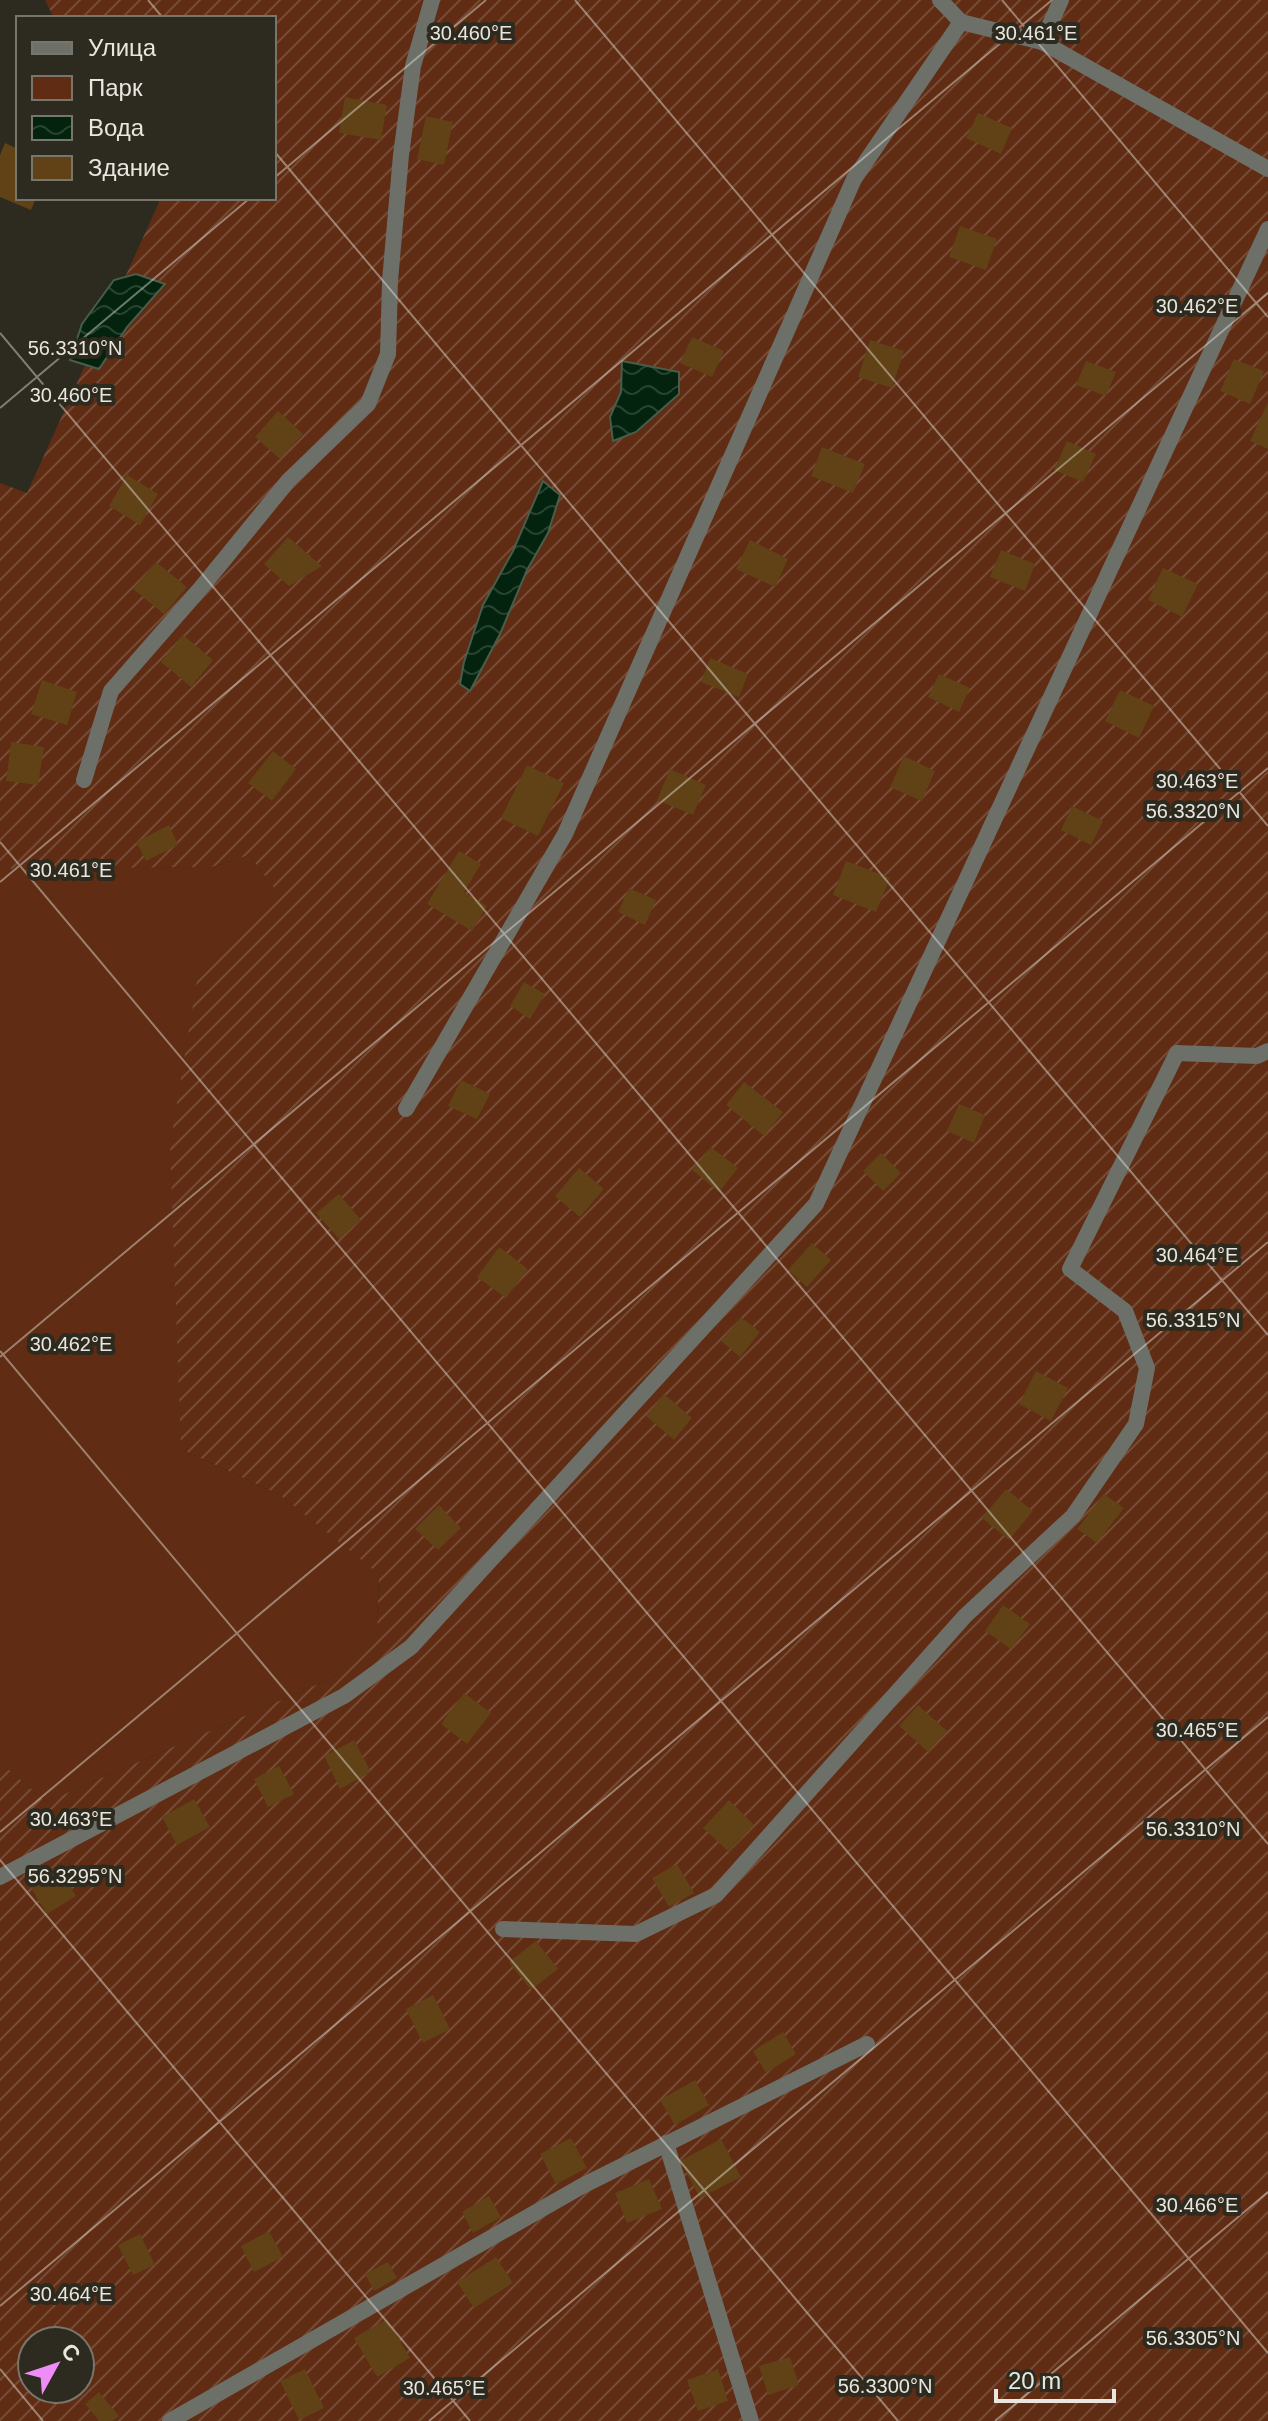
<svg xmlns="http://www.w3.org/2000/svg" width="1268" height="2421" font-family="Helvetica,sans-serif">
<style>
.green{fill:#602c13}
.garden{fill:url(#garden-furrows);fill-rule:evenodd}
.water{fill:url(#water-waves);stroke:#485e4c;stroke-width:2}
.building{fill:#614217}
.lines{fill:none;stroke-linecap:round;stroke-linejoin:round}
.lane{stroke:#6d6f69;stroke-width:16}
.street{stroke:#6d6f69;stroke-width:16}
.ticks{fill:none;stroke:#e8e6de;stroke-width:2;stroke-opacity:0.45}
.ticks-label{font-size:20px;text-anchor:middle;fill:#e8e6de;stroke:#2d2b1f;stroke-width:8;stroke-linejoin:round;paint-order:stroke}
</style>
<defs>
<pattern id="garden-furrows" width="10" height="10" patternUnits="userSpaceOnUse" patternTransform="scale(2)"><rect width="10" height="10" fill="#602c13"/><path d="M-1 1l2-2M0 10L10 0M9 11l2-2" fill="none" stroke="#774b35"/></pattern>
<pattern id="water-waves" width="16" height="10" patternUnits="userSpaceOnUse" patternTransform="scale(2)"><rect width="16" height="10" fill="#04230e"/><path d="M0 5q4-4 8 0t8 0" fill="none" stroke="#294331"/></pattern>
</defs>
<rect width="100%" height="100%" fill="#2d2b1f"/>
<path class="green" d="M249 855 279 893 197 980 181 1449 280 1495 379 1573 377 1633 332 1678 46 1802 0 1762V869L212 867Z"/>
<path class="garden" d="M45 0H1268V2421H0V1762L46 1802 332 1678 377 1633 379 1574 280 1495 181 1449 170 1146 197 980 278 893 249 855 212 867 0 869V483L27 493 161 198H274V18H54ZM32 2341H80V2389H32Z"/>
<path class="water" d="M136 274 165 284 127 327 99 369 70 360 82 324 114 280Z
M622 361 679 372V394L636 432 613 441 610 417 621 392Z
M543 481 560 495 548 533 527 570 500 634 470 691 460 684 464 662 483 605 513 551Z"/>
<path class="building" d="M345 97 387 105 381 140 339 133Z
M978 113 1012 128 1001 154 966 138Z
M426 116 453 122 444 165 417 159Z
M5 143 18 149V198H36L31 210 0 197V155Z
M960 226 997 239 986 270 949 257Z
M692 337 724 351 712 377 680 363Z
M870 340 904 351 892 388 858 377Z
M1234 359 1264 371 1250 404 1220 391Z
M1086 361 1116 372 1106 396 1076 385Z
M1268 402V449L1250 441Z
M278 411 303 434 280 459 255 437Z
M1067 441 1096 454 1083 482 1054 470Z
M822 447 865 464 853 493 811 476Z
M127 475 158 494 140 525 109 506Z
M288 537 322 566 289 586 264 564Z
M750 540 788 559 775 587 736 569Z
M1001 550 1035 564 1025 591 990 577Z
M156 562 187 587 164 614 133 589Z
M1163 568 1198 584 1182 617 1148 600Z
M183 635 213 660 191 687 161 662Z
M710 658 748 674 739 697 701 682Z
M939 674 970 688 959 712 928 697Z
M42 680 77 692 67 725 31 714Z
M1120 690 1154 706 1139 738 1105 721Z
M11 742 44 747 38 785 6 781Z
M273 751 296 769 272 801 248 783Z
M904 756 935 771 922 801 890 787Z
M527 765 564 783 538 836 501 818Z
M670 769 706 785 693 815 657 800Z
M1072 806 1103 821 1091 845 1061 830Z
M169 825 178 845 146 861 136 842Z
M459 851 481 864 464 892 487 906 472 931 427 904Z
M846 861 890 878 876 912 833 895Z
M629 888 656 900 645 925 618 912Z
M524 982 545 994 530 1019 510 1006Z
M461 1080 490 1094 477 1119 448 1106Z
M744 1082 783 1112 764 1136 726 1105Z
M959 1104 985 1115 974 1143 947 1131Z
M711 1147 738 1168 719 1192 692 1170Z
M881 1153 901 1173 883 1191 863 1171Z
M579 1168 604 1189 580 1217 555 1196Z
M339 1194 361 1220 339 1239 316 1213Z
M812 1243 831 1260 807 1287 788 1270Z
M499 1247 528 1269 506 1298 477 1277Z
M741 1317 760 1332 740 1357 721 1341Z
M1036 1371 1068 1388 1051 1421 1019 1404Z
M664 1394 692 1418 674 1440 646 1416Z
M1006 1489 1033 1511 1009 1540 982 1518Z
M1104 1494 1124 1508 1097 1543 1077 1529Z
M439 1505 461 1528 438 1550 415 1529Z
M1003 1605 1030 1624 1011 1649 985 1631Z
M464 1693 491 1713 467 1744 441 1724Z
M918 1705 947 1731 928 1752 899 1726Z
M354 1740 371 1772 340 1789 324 1756Z
M279 1766 294 1794 268 1807 254 1779Z
M194 1799 210 1827 177 1845 162 1817Z
M729 1800 754 1825 729 1852 703 1828Z
M677 1864 694 1893 669 1907 652 1878Z
M57 1865 76 1896 47 1914 28 1883Z
M536 1941 558 1969 531 1990 509 1962Z
M433 1995 450 2029 423 2043 406 2009Z
M783 2032 796 2054 766 2073 753 2051Z
M695 2080 709 2105 675 2125 660 2100Z
M571 2138 587 2168 556 2184 540 2154Z
M721 2139 741 2177 700 2198 680 2161Z
M649 2179 662 2209 627 2223 615 2193Z
M489 2196 501 2217 473 2233 462 2212Z
M269 2231 283 2257 254 2272 241 2246Z
M140 2234 155 2265 133 2275 118 2245Z
M496 2257 513 2283 474 2308 457 2282Z
M388 2262 397 2278 374 2291 365 2274Z
M387 2319 410 2358 377 2377 354 2338Z
M790 2357 799 2385 768 2395 759 2366Z
M305 2369 324 2408 299 2420 280 2381Z
M718 2369 728 2401 698 2411 687 2380Z
M99 2392 119 2416 113 2421H99L85 2404Z"/>
<g class="lines">
<path class="lane" d="M1042 42 1061 0
M84 780 111 691 200 589 288 481 368 404 388 354 390 281 401 155 413 66 432 0
M406 1109 565 834 854 179 961 22
M0 1877 344 1696 411 1647 816 1204 1268 229
M503 1929 636 1934 716 1895 965 1616 1073 1516 1136 1424 1147 1368 1125 1311 1070 1269 1177 1053 1257 1056 1268 1051
M666 2143 751 2421
M170 2421 582 2186 867 2044"/>
<path class="street" d="M940 0 961 22 1042 42 1268 169"/>
</g>
<path class="ticks" d="M148 0 163 18M575 0 1268 826M1002 0 1268 317M274 151 1268 1335M274 178 486 0M0 333 1268 1844M0 408 250 198M0 842 1268 2353M0 882 1052 0M0 1351 898 2421M0 1357 1268 293M0 1832 1268 768M0 1860 470 2421M0 2306 1268 1242M0 2369 43 2421M429 2421 1268 1717M995 2421 1268 2192"/>
<g class="ticks-label">
<text x="471" y="40">30.460°E</text>
<text x="1036" y="40">30.461°E</text>
<text x="1197" y="313">30.462°E</text>
<text x="75" y="355">56.3310°N</text>
<text x="71" y="402">30.460°E</text>
<text x="1197" y="788">30.463°E</text>
<text x="1193" y="818">56.3320°N</text>
<text x="71" y="877">30.461°E</text>
<text x="1197" y="1262">30.464°E</text>
<text x="1193" y="1327">56.3315°N</text>
<text x="71" y="1351">30.462°E</text>
<text x="1197" y="1737">30.465°E</text>
<text x="71" y="1826">30.463°E</text>
<text x="1193" y="1836">56.3310°N</text>
<text x="75" y="1883">56.3295°N</text>
<text x="1197" y="2212">30.466°E</text>
<text x="71" y="2301">30.464°E</text>
<text x="1193" y="2345">56.3305°N</text>
<text x="885" y="2393">56.3300°N</text>
<text x="444" y="2395">30.465°E</text>
</g>
<rect x="16" y="16" width="260" height="184" fill="#2d2b1f" stroke="#78766b" stroke-width="2"/>
<rect x="32" y="42" width="40" height="12" fill="#6d6f69" stroke="#78766b" stroke-width="2"/>
<text x="88" y="56" font-size="24" fill="#e8e6de">Улица</text>
<rect x="32" y="76" width="40" height="24" fill="#602c13" stroke="#78766b" stroke-width="2"/>
<text x="88" y="96" font-size="24" fill="#e8e6de">Парк</text>
<rect x="32" y="116" width="40" height="24" fill="url(#water-waves)" stroke="#78766b" stroke-width="2"/>
<text x="88" y="136" font-size="24" fill="#e8e6de">Вода</text>
<rect x="32" y="156" width="40" height="24" fill="#614217" stroke="#78766b" stroke-width="2"/>
<text x="88" y="176" font-size="24" fill="#e8e6de">Здание</text>
<g transform="translate(56 2365) rotate(50)"><circle r="38" fill="#2d2b1f" stroke="#78766b" stroke-width="2"/>
<path d="M0-6L14 30L0 20L-14 30Z" fill="#ee8cf8"/>
<text y="-12" font-size="22" font-weight="bold" text-anchor="middle" fill="#e8e6de">С</text>
</g>
<path d="M996 2389v12h118v-12" fill="none" stroke="#e8e6de" stroke-width="4"/>
<text x="1008" y="2389" font-size="24" fill="#e8e6de" stroke="#2d2b1f" stroke-width="6" paint-order="stroke">20 m</text>
</svg>
